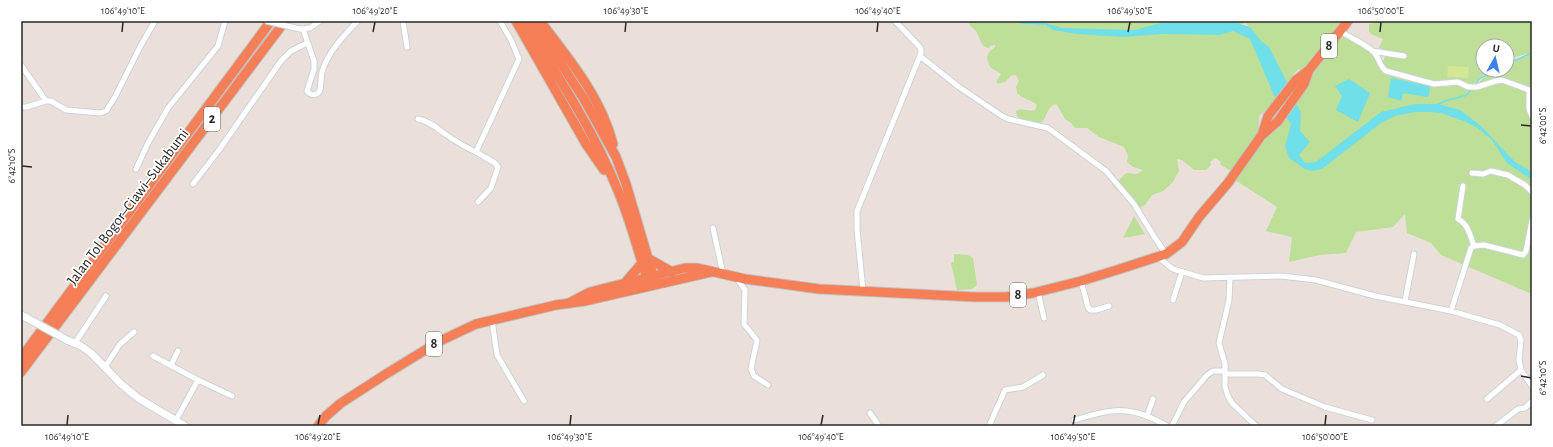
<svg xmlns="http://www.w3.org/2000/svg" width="1553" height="447" font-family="'Alegreya Sans',sans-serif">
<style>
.green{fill:#bddf97}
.pitch{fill:#d2e693}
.water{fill:#6fdfe9}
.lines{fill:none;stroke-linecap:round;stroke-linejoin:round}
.stream{stroke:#6fdfe9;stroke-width:1.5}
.street-casing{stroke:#ccd2dc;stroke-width:7}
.secondary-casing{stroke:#ccd2dc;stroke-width:9}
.highway-casing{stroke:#c3c3c3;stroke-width:11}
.street{stroke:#fff;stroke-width:5}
.secondary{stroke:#fff;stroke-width:7}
.highway{stroke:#f77f57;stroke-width:9}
.street-bridge-casing{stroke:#ccd2dc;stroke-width:7;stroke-linecap:butt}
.secondary-bridge-casing{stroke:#ccd2dc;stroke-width:9;stroke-linecap:butt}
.street-bridge{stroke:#fff;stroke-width:5}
.secondary-bridge{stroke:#fff;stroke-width:7}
.ticks{fill:none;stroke:#282828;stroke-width:1.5}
.labels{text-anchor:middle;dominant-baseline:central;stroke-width:3.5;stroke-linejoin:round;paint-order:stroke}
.shield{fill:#fff;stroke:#686868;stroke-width:1}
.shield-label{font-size:14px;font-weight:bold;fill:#282828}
.street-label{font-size:15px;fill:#282828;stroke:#fff}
.neatline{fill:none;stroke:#282828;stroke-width:1.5}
.ticks-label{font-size:10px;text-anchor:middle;fill:#282828}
</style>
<rect width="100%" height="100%" fill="#eae0d9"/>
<path class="green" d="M968 21H1022L1025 24C1032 24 1038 26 1044 24L1036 21H1181L1143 30 1076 31 1234 30 1243 32 1253 41 1279 107 1271 118 1268 108 1259 116 1258 137 1232 172 1220 164 1221 162 1215 158 1210 162 1211 165 1206 170H1194L1182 160 1177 159 1179 171 1173 182 1163 191 1152 195 1145 205 1138 209 1132 207 1130 205 1134 204C1129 199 1114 189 1112 184L1119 180 1126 173 1137 174 1143 170 1133 167 1127 162 1128 155 1124 147 1099 137 1087 128H1075L1071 123 1065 119 1057 105 1055 104C1045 109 1048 118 1040 124 1032 119 1016 123 1016 111 1022 107 1029 112 1035 110L1037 105C1031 100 1023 99 1017 93L1016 87 1019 81 1016 75H1012L1005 82 998 84 996 82 1001 74 990 67 987 58 989 52 995 47V45L990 46 989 48C980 47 980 37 976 31 972 26 970 28 968 21Z
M1206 21H1356V23L1347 22 1342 36 1346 35 1362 44 1363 48 1378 57 1382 72 1416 79 1422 84 1446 87 1457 84 1466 88 1502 80 1532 92V294L1441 255 1431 243 1407 233 1405 214 1393 227 1356 232 1346 253 1320 255 1289 262 1292 237 1266 231 1277 207 1235 180 1331 50 1305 72 1299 69C1292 73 1290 82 1290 91L1246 23 1238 25Z
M1373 21H1532V90L1504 79 1476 85C1485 76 1495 70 1507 70V65L1527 56 1526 54 1512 58 1507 61V46H1483V70H1492L1479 78 1472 86 1465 84H1441L1385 70 1382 65 1385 56V50L1379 48 1383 39 1371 34 1369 31V24L1374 23Z
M1134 216 1145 234 1123 238Z
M954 254 968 255 973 258 977 285 972 289 957 290 951 263 954 262Z"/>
<path class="pitch" d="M1448 66 1469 67 1468 78 1447 77Z"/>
<path class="water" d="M1017 21H1039L1062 28 1135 30 1168 21H1231L1250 27 1261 41 1269 47 1291 90 1279 107 1250 39 1233 31 1220 35 1163 34 1124 37 1077 34 1053 30 1046 25 1021 24Z
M1391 78 1430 86 1429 96 1427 97 1403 93 1401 101 1388 97Z
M1349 79 1370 93 1358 122 1336 110 1342 96 1335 86Z
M1294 100 1301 112 1300 131 1310 142 1299 155 1305 163 1316 162 1381 112 1415 104H1438L1460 110 1481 126 1515 162 1532 172V180L1507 163 1492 140 1476 127 1466 122 1441 113 1430 112H1415L1395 116 1381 123 1322 169 1312 171 1305 169 1289 158 1285 146 1291 124 1284 113Z"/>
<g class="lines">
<path class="stream" d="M1507 64 1532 53
M1475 85 1479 79 1496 70
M1437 105 1445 101 1467 95 1472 88"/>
<g class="street-casing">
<path id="street" d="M403 21 407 47
M301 29 310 28 320 21
M303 29 314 61V69L307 91C311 96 318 96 320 90 321 84 321 78 322 72 328 52 344 35 358 21
M1340 31C1351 38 1365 44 1374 52 1380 59 1379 66 1386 71L1434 84 1458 82 1468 87H1477L1496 81 1502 80 1532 91
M1372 51 1404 56
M920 56 959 87 1002 116 1008 119 1048 128 1106 171 1134 204 1155 238 1166 254
M21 65 46 101
M1529 90V109L1532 116
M21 107H26L46 101H51L66 110 100 113 106 111 115 97 141 45 155 21
M418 119C430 121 439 130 448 136 457 142 467 148 476 152L519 59 511 40 500 21
M476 152 495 163 498 167 491 188 478 202
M136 169 148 143 168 108 218 46 225 21
M1472 173 1483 174 1491 171 1508 175 1525 185 1532 192
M193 184 219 150 281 61 291 51 307 43
M1463 186 1458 219C1468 224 1470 235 1474 246
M713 228 723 274
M1158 257 1173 269 1203 278 1281 276 1316 280 1375 296 1451 311 1500 325 1519 335 1521 340 1519 360 1521 370 1532 386
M736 277 745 290 744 324 757 340 751 369 754 376 768 385
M1230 277 1229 300 1219 343 1225 364V387L1228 396 1232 403 1256 426
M1081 281 1088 307 1090 310H1096L1109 306
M863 291 857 229V211L921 53V49L918 45 895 21
M1038 292 1044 318
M1173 300 1182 272
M1405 301 1414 254
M1451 311 1471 248 1474 246 1484 245 1523 255 1526 251 1532 220
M492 320 497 355 524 401
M75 343 106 296
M153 356 198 380
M171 365 178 351
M105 367 120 344 134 332
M1225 374H1259L1265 375 1282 389 1325 407 1372 420
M1487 399 1521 370
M870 413 879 426
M1147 416 1153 399
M176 420 198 380 232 396
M1074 420C1113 409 1130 404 1167 426
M989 426 1005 390 1023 387 1043 375
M1172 426 1184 402 1207 375 1213 371H1225
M1496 426 1518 409 1525 408 1532 401"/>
</g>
<g class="secondary-casing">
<path id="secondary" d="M21 315 27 318
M67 340 81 346 91 353 121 384 138 398 185 426"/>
</g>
<g class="highway-casing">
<path id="highway" d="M516 21 586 144 604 170
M524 21C557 75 592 128 616 186 628 213 636 244 645 272L648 284
M533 21 584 99 616 157 626 184 655 282
M540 21C569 59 601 97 613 144
M1262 135 1268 116 1296 80 1309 70 1348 21
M649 259 672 272
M624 284 642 263
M569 303 590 292 685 268H697L745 279 819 289 975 297H1006L1033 293 1081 281 1120 269 1166 254 1182 242 1199 217 1228 183 1261 136 1278 121 1304 84 1309 70
M21 358 271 21
M21 372 285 21
M318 426 326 416 341 403 386 374 440 341 476 324 556 305 585 301 711 272"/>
</g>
<use href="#street" class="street"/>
<use href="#secondary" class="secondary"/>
<use href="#highway" class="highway"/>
<g class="street-bridge-casing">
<path id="street-bridge" d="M266 21 300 29"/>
</g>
<g class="secondary-bridge-casing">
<path id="secondary-bridge" d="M27 318 67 340"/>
</g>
<use href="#street-bridge" class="street-bridge"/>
<use href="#secondary-bridge" class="secondary-bridge"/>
</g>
<path class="ticks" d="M122 32 123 22M373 32 375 22M625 32 626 22M877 32 878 22M1128 32 1130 22M1380 32 1381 22M1521 125 1531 126M22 166 32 167M1521 376 1531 378M67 425 68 415M318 425 320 415M570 425 571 415M821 425 823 415M1073 425 1075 415M1325 425 1326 415"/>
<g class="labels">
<g class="shield">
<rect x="1321" y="34" width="16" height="24" rx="3"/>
<rect x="204" y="107" width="16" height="24" rx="3"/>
<rect x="1010" y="283" width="16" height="24" rx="3"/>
<rect x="426" y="332" width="16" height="24" rx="3"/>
</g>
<g class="shield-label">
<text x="1329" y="46">8</text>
<text x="212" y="119">2</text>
<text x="1018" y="295">8</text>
<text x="434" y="344">8</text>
</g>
<g class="street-label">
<text transform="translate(128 207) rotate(-53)">Jalan Tol Bogor–Ciawi–Sukabumi</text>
</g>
</g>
<rect width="1553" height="447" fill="none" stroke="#ffffff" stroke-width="44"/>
<g transform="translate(1495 58) rotate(8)"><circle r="19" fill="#ffffff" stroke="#a9a9a9"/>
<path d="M0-3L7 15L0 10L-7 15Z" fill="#3e80f2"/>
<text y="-6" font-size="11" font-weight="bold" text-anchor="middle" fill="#282828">U</text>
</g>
<rect x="22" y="22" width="1509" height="403" class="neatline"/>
<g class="ticks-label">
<text x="123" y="14">106°49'10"E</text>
<text x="375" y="14">106°49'20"E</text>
<text x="626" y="14">106°49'30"E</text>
<text x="878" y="14">106°49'40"E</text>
<text x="1130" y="14">106°49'50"E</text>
<text x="1381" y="14">106°50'00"E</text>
<text transform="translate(1542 126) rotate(-90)" y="4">6°42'00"S</text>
<text transform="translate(11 166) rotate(-90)" y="4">6°42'10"S</text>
<text transform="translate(1542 378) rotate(-90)" y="4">6°42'10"S</text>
<text x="67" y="440">106°49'10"E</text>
<text x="318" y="440">106°49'20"E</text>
<text x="570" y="440">106°49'30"E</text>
<text x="821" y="440">106°49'40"E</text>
<text x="1073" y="440">106°49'50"E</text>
<text x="1325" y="440">106°50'00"E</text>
</g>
</svg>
